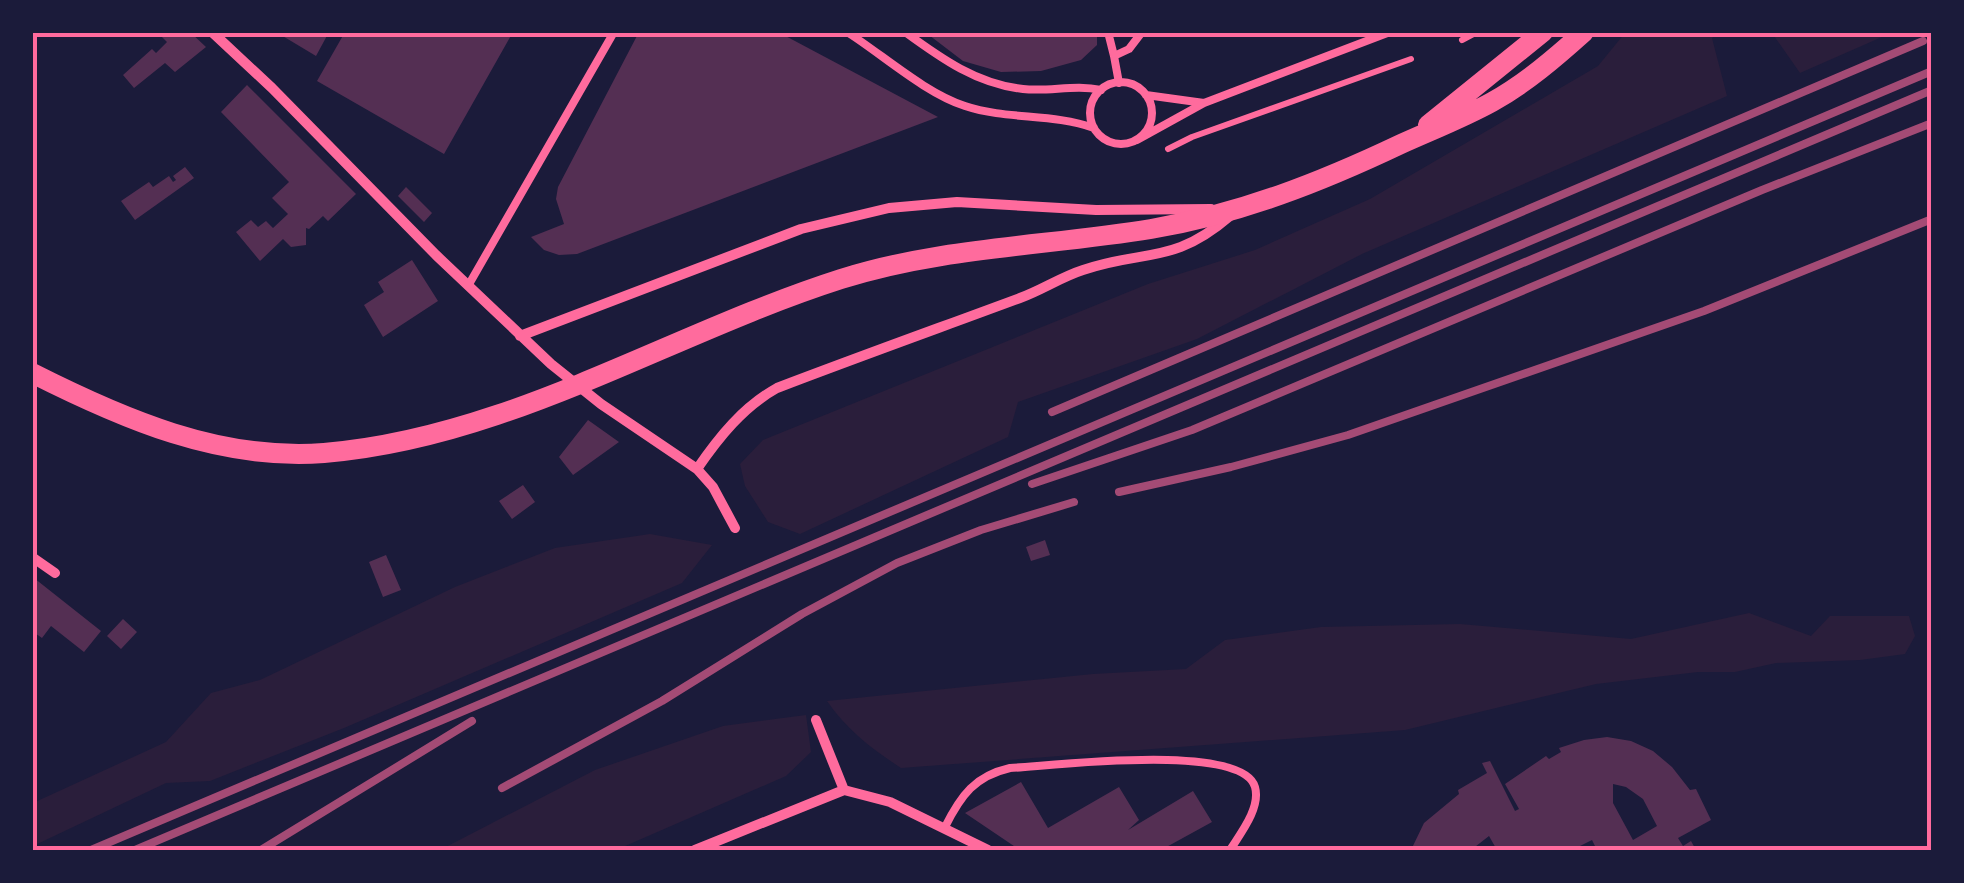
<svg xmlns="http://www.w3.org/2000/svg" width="1964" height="883" font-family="'Titillium Web',sans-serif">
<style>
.green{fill:#2a1e3b}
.building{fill:#542f53;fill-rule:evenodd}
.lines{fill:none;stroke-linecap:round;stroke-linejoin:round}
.path{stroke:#ff6b9d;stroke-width:6}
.service{stroke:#ff6b9d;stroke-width:8}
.minor{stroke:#ff6b9d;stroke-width:10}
.secondary{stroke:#ff6b9d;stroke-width:20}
.rail{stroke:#a44b75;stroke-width:8}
.neatline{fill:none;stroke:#ff6b9d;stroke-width:4}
</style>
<rect width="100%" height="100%" fill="#1b1b3a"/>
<path class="green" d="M1625 33H1719L1712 38 1727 96 1362 254 1197 339 1018 402 1008 437 800 534 768 522 745 486 740 464 763 440 1148 284 1255 250 1370 199 1598 66Z
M1772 33H1891L1800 73Z
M650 534 712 545 682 583 344 728 210 781 166 783 33 846V803L166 742 211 693 260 680 455 587 555 548Z
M1749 613 1811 636 1830 616H1909L1915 636 1905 654 1860 660 1776 663 1735 672H1698L1596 684 1405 730 901 768C872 749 847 730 827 701L1093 674 1186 669 1225 640 1321 627 1460 624 1631 639Z
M806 715 811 752 786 776 616 850H440L595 770 723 726Z"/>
<path class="building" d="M157 32H190L206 47 175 72 165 63 134 88 123 75 152 49 156 53 167 42Z
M276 32H329L316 56Z
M345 32H513L444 154 317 81Z
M639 32H778L938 117 577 254 559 255 544 250 531 237 564 224 556 199 558 187Z
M925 32H1097V45L1081 60 1041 71 1001 72 963 61Z
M247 85 356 194 328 221 323 216 309 229 306 228V245L291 247 283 239 260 261 236 232 251 220 258 227 266 221 273 228 288 214 272 198 289 182 221 112Z
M185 167 194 178 135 220 121 201 149 182 153 187 169 176 173 182 176 180 173 176Z
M406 187 432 213 424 222 398 196Z
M412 260 438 301 383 337 364 305 384 292 378 282Z
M588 420 619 442 573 475 559 457Z
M523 485 535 502 512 519 499 501Z
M1045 540 1050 555 1031 561 1026 547Z
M386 555 401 590 383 597 369 562Z
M34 578 101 631 84 652 51 626 42 638 32 631Z
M123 619 137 632 121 649 107 636Z
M1607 737 1631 741 1653 751 1672 767 1690 790 1696 789 1711 820 1678 838 1683 846 1691 841 1696 850H1597L1592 840 1572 850H1497L1489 836 1471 850H1411L1424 823 1459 794 1458 790 1487 773 1482 763 1490 761 1515 811 1519 809 1505 784 1546 756 1549 759 1561 752 1559 748 1584 740ZM1613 784 1626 787 1643 799 1657 826 1633 840 1613 803Z
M1021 782 1048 828 1119 787 1139 820 1128 830 1193 791 1212 822 1161 850H1020L965 813Z"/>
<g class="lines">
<path class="path" d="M1462 40 1477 32
M1168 149 1192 137 1411 59"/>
<path class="service" d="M847 32C883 55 925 93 965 106 1007 120 1052 113 1094 128
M905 32C942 59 977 84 1023 89 1050 92 1075 84 1101 90
M1108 32 1114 56
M1090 113a31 31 0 1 1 62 0a31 31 0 1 1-62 0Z
M1119 83 1114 56 1129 49 1142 32
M1146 95 1204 103
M1137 140 1204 103 1390 32
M468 286 614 32
M945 827C961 795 975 776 1010 768 1051 766 1242 742 1255 787 1261 808 1240 834 1230 850"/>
<path class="minor" d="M212 32 272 88 436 255 551 364 601 404 697 469 713 487 735 528
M520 336 801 229 889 208 957 202 1096 210 1211 209
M697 469C719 437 743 407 777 388 858 357 939 328 1020 298 1042 290 1061 277 1083 270 1145 249 1173 265 1230 216
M32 557 55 573
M816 720 844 790
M844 790 890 802 988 850
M695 850 844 790"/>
<path class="secondary" d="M1428 125 1543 32
M32 373C123 419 220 461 324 453 508 438 669 334 841 279 942 247 1048 246 1151 229 1240 214 1321 182 1401 144 1432 130 1463 118 1492 102 1526 83 1555 58 1584 32"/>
<path class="rail" d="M1052 412 1923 41
M1032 484 1192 430 1762 190 1932 123
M1119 492 1231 467 1348 435 1704 311 1932 219
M502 788 662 701 802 614 897 563 981 530 1074 502
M91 850 1932 71
M135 850 1932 90
M261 850 472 721"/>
</g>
<rect width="1964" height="883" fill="none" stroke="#1b1b3a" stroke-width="70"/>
<rect x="35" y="35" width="1894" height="813" class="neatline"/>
</svg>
